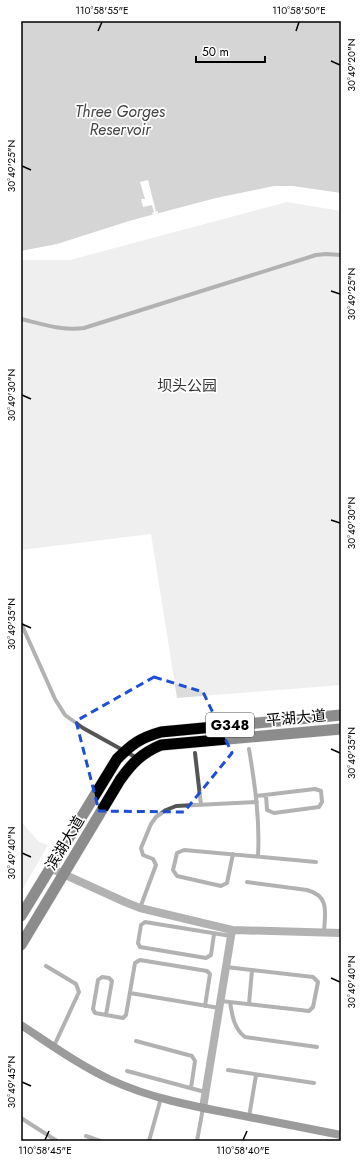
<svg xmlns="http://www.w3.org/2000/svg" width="362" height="1162" font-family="Jost,'Noto Sans SC',sans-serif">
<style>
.green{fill:#dcdcdc}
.water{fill:#a3a3a3}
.pier{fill:#fff}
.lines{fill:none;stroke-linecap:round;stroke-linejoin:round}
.trunk-casing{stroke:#dbdbdb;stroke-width:12}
.service{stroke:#555;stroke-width:4}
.minor{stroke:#555;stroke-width:8}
.secondary{stroke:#222;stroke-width:8}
.trunk{stroke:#000;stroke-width:11}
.marked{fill:none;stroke:#1d4ed8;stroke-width:3;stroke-dasharray:8 5;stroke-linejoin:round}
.ticks{fill:none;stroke:#000;stroke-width:1.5}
.labels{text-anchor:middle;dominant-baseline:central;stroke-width:3.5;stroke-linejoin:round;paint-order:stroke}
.shield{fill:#fff;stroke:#4c4c4c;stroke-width:1}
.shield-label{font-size:14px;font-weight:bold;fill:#000}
.park-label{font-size:15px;fill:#333;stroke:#fff}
.street-label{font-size:15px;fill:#000;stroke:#fff}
.water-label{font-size:16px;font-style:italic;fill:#444;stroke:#fff}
.neatline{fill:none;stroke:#000;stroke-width:1.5}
.ticks-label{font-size:10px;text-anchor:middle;fill:#000}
</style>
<rect width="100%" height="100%" fill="#fff"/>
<path class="green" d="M287 202 341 211V685L177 698 151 534 21 550V260H70Z
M21 821 39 842 48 845 21 892Z"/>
<path class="water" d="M21 21H341V193L293 186H274L216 198 129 221 57 244 21 251Z"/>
<path class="pier" d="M148 180 156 212 158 211V213L153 215 152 213 154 212 152 205 143 207 141 199H145L140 182Z"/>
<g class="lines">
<g class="trunk-casing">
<path id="trunk" d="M21 916 117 759C132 744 140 738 161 732L341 715
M21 945 120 780C132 763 142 753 161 745L341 729"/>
</g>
<path class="service" d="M21 319C42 324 63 331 84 328L316 255 326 254 341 255
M21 623 55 699 65 715 83 728 137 758
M249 749C255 785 260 820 258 856
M195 753 201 805
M256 796 315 789 321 791 322 802 319 807 274 813 267 810 266 795
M233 854 227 883 221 886 177 876 173 870 177 853 184 850 316 862
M247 882 307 890C330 896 325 913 324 932
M140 908 156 865 153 859 143 855 141 848 151 824 156 817 166 810 176 806 257 802
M214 934 211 955 206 958 140 947 138 943 141 925 145 922 231 936
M46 966 76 984 79 992 54 1046
M130 993 219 1008
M221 1001 309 1011 313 1007 318 982 313 977 226 967
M230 1002C232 1015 234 1029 245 1037L317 1047
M249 1004 252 970
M106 1015 112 981 109 978 102 977 98 980 93 1009 95 1013 123 1018 126 1015 135 963 140 960 207 971 210 974 205 1006
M136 1041 192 1056 195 1061 191 1088
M228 1070 314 1083
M127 1071 205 1092
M249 1117 256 1075
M21 1118 57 1141
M86 1136 100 1141
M149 1141 161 1098
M197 1141 203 1108"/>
<path class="minor" d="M50 868 125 902 140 908 232 930 341 933
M203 1108 232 930"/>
<path class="secondary" d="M21 1025C50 1044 79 1065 111 1080 150 1098 192 1106 234 1114 269 1121 305 1128 341 1135"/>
<use href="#trunk" class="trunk"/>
</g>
<path d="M0 0H362V1162H0ZM154 677 203 692 232 753 184 812 99 811 76 721Z" fill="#fff" fill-opacity=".55" fill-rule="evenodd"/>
<path class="marked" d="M154 677 203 692 232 753 184 812 99 811 76 721Z"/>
<path class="ticks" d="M98 31 102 22M296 31 299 22M331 61 340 65M22 166 31 170M331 291 340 294M22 395 31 399M331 520 340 523M22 624 31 628M331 749 340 753M22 853 31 857M331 978 340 982M22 1082 31 1086M45 1140 49 1131M243 1140 247 1131"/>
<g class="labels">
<rect class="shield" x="206" y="713" width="48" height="24" rx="3"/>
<g class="shield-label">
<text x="230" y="725">G348</text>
</g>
<g class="park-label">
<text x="187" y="386">坝头公园</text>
</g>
<g class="street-label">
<text transform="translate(296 718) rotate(-5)">平湖大道</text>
<text transform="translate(65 843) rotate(-59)">滨湖大道</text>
</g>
<g class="water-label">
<text x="120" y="111">Three Gorges<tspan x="120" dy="18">Reservoir</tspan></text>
</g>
</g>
<rect width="362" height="1162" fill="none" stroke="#ffffff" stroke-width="44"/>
<path d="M196 56v6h69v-6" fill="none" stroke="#000000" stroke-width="2"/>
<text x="202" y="56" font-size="12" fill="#000000" stroke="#ffffff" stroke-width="3" paint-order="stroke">50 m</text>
<rect x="22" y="22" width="318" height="1118" class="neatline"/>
<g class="ticks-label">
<text x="102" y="14">110°58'55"E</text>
<text x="299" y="14">110°58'50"E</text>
<text transform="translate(351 65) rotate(-90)" y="4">30°49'20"N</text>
<text transform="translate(11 166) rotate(-90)" y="4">30°49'25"N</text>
<text transform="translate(351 294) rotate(-90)" y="4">30°49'25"N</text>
<text transform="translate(11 395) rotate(-90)" y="4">30°49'30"N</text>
<text transform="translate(351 523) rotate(-90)" y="4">30°49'30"N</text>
<text transform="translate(11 624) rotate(-90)" y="4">30°49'35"N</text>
<text transform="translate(351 753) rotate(-90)" y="4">30°49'35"N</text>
<text transform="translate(11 853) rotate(-90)" y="4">30°49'40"N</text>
<text transform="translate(351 982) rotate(-90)" y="4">30°49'40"N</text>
<text transform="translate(11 1082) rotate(-90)" y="4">30°49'45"N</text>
<text x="45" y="1154">110°58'45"E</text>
<text x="243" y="1154">110°58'40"E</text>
</g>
</svg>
